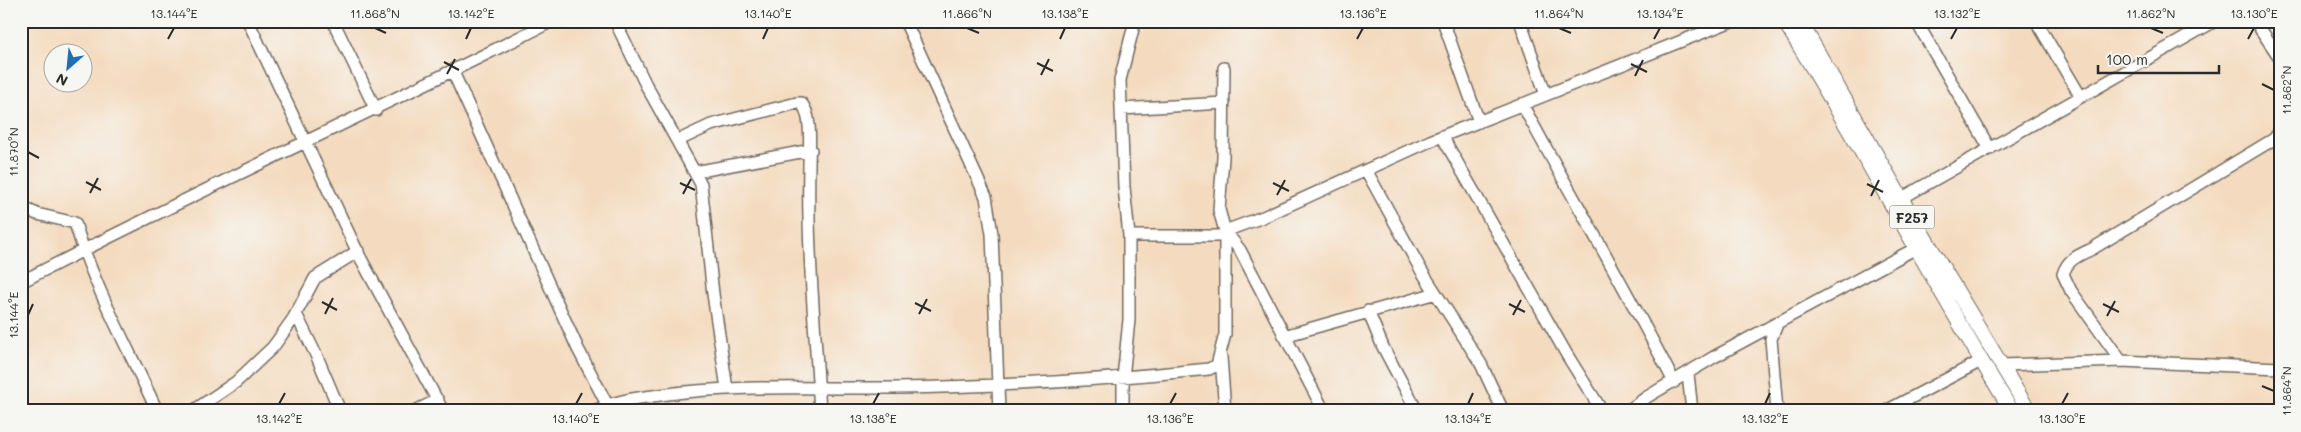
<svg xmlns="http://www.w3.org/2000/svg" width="2301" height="432" font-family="Mali,sans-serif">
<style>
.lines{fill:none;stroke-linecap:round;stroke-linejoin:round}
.minor-casing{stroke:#71695f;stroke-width:14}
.major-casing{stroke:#71695f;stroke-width:16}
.minor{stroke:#fff;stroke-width:11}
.major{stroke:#fff;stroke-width:14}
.ticks{fill:none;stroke:#2b2b2b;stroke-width:2}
.labels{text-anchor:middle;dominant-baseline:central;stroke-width:4.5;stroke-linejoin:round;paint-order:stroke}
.shield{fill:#f6f6f2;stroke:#686867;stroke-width:1}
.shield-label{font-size:14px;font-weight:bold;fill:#2b2b2b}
.neatline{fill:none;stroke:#2b2b2b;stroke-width:2}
.ticks-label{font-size:12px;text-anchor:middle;fill:#2b2b2b}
</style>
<rect width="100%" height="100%" fill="#f6f6f2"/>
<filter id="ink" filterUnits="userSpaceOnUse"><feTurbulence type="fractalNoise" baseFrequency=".02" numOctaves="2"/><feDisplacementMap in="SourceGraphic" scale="10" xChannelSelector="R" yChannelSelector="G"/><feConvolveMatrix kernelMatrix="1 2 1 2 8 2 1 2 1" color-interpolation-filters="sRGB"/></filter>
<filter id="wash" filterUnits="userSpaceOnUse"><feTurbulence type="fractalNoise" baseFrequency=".0096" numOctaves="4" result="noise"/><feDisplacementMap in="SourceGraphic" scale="20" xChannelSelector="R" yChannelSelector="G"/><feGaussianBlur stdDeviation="1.12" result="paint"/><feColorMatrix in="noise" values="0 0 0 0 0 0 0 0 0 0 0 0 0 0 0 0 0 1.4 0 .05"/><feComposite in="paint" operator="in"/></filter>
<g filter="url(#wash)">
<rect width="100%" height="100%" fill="#f4dbbf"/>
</g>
<g filter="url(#ink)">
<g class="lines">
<g class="minor-casing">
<path id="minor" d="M248 21 360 257 443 411
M333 21 376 110
M615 21 646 85 701 184 713 294 727 389
M905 21 986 197 992 234 999 411
M1443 21 1479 122
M1520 21 1546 95
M1916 21 1990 149
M2036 21 2081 97
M2255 21 2280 58
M453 72 578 349 610 410
M1522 104C1572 197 1626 288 1674 382
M1121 109 1224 103
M1442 136 1567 355 1602 411
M677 141 711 125 797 103H801C813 114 809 150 809 166 807 247 815 329 820 411
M1366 170 1421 270 1481 364 1503 411
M695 172 811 150
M1895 202 2215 21
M21 207 37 214 75 223C94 288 129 349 157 411
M1225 231 1263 217 1430 141 1732 21
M1225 231 1240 250 1324 411
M1129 236H1225
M21 282C196 191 376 111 552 21
M1368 311 1383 347 1417 411
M296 314 318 359 340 411
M1284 336 1436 293
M1221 357 1225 411
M2121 361 2071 291 2063 274C2068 259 2077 256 2092 249L2274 139 2280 131
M2002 365 2121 361 2280 368
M1688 374 1692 411
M193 411 236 382 273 347 293 319 315 278 358 251
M415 411 438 400
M595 411C615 400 638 398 660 395 738 384 817 389 895 388 1000 387 1104 380 1209 369L1217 365 1225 334V231L1219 210 1223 158 1224 68
M1123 411V378L1129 320V236L1124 187 1120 80 1135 21
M1628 411 1647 397 1714 357 1918 247
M1777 411 1771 339 1778 322
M1886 411 1981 361"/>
</g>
<g class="major-casing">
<path id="major" d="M1784 21C1864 149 1932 283 2012 411
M1800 21 1901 198 2029 411"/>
</g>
<use href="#minor" class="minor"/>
<use href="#major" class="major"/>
</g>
</g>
<path class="ticks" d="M375 28 386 33M967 28 979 33M1559 28 1571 33M2151 28 2163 33M168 39 174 28M466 39 471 28M763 39 768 28M1060 39 1065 28M1357 39 1363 28M1654 39 1660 28M1951 39 1957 28M2248 39 2254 28M444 62 459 70M1037 63 1053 71M1631 64 1647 72M447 74 455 59M1041 75 1049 59M1635 76 1643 60M2262 84 2274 90M28 152 39 158M86 182 101 190M680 183 695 190M1273 183 1289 191M1867 184 1883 192M90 193 98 178M683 194 691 179M1277 195 1285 180M1871 196 1879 180M322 302 337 310M915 303 931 311M1509 304 1525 312M2103 304 2119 312M325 314 333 298M919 314 927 299M28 315 33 304M1513 315 1521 300M2107 316 2115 301M2262 386 2274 391M279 404 285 393M576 404 582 393M873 404 879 393M1170 404 1176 393M1468 404 1473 393M1765 404 1770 393M2062 404 2068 393"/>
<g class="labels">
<rect class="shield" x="1889.5" y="205.5" width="45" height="23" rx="4"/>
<g class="shield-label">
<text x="1912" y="217">F257</text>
</g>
</g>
<rect width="2301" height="432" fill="none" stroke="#f6f6f2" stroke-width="55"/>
<g transform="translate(68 68) rotate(207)"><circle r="24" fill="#f6f6f2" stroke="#a5a5a2"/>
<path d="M0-4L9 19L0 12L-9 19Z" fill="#1f6fb2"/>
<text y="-8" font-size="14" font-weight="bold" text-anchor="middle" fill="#2b2b2b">N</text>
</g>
<path d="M2098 65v8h121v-8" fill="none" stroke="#2b2b2b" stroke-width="2.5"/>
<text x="2106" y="65" font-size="15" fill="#2b2b2b" stroke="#f6f6f2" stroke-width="4" paint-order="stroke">100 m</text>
<rect x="28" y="28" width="2246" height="376" class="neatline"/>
<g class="ticks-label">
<text x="174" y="18">13.144°E</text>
<text x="375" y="18">11.868°N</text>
<text x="471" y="18">13.142°E</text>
<text x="768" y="18">13.140°E</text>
<text x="967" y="18">11.866°N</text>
<text x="1065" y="18">13.138°E</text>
<text x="1363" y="18">13.136°E</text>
<text x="1559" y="18">11.864°N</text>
<text x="1660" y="18">13.134°E</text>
<text x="1957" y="18">13.132°E</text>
<text x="2151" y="18">11.862°N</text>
<text x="2254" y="18">13.130°E</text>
<text transform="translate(2287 90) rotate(-90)" y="4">11.862°N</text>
<text transform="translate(14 152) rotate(-90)" y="4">11.870°N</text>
<text transform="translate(14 315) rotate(-90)" y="4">13.144°E</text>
<text transform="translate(2287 391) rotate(-90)" y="4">11.864°N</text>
<text x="279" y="423">13.142°E</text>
<text x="576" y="423">13.140°E</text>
<text x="873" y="423">13.138°E</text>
<text x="1170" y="423">13.136°E</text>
<text x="1468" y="423">13.134°E</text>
<text x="1765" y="423">13.132°E</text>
<text x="2062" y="423">13.130°E</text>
</g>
</svg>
